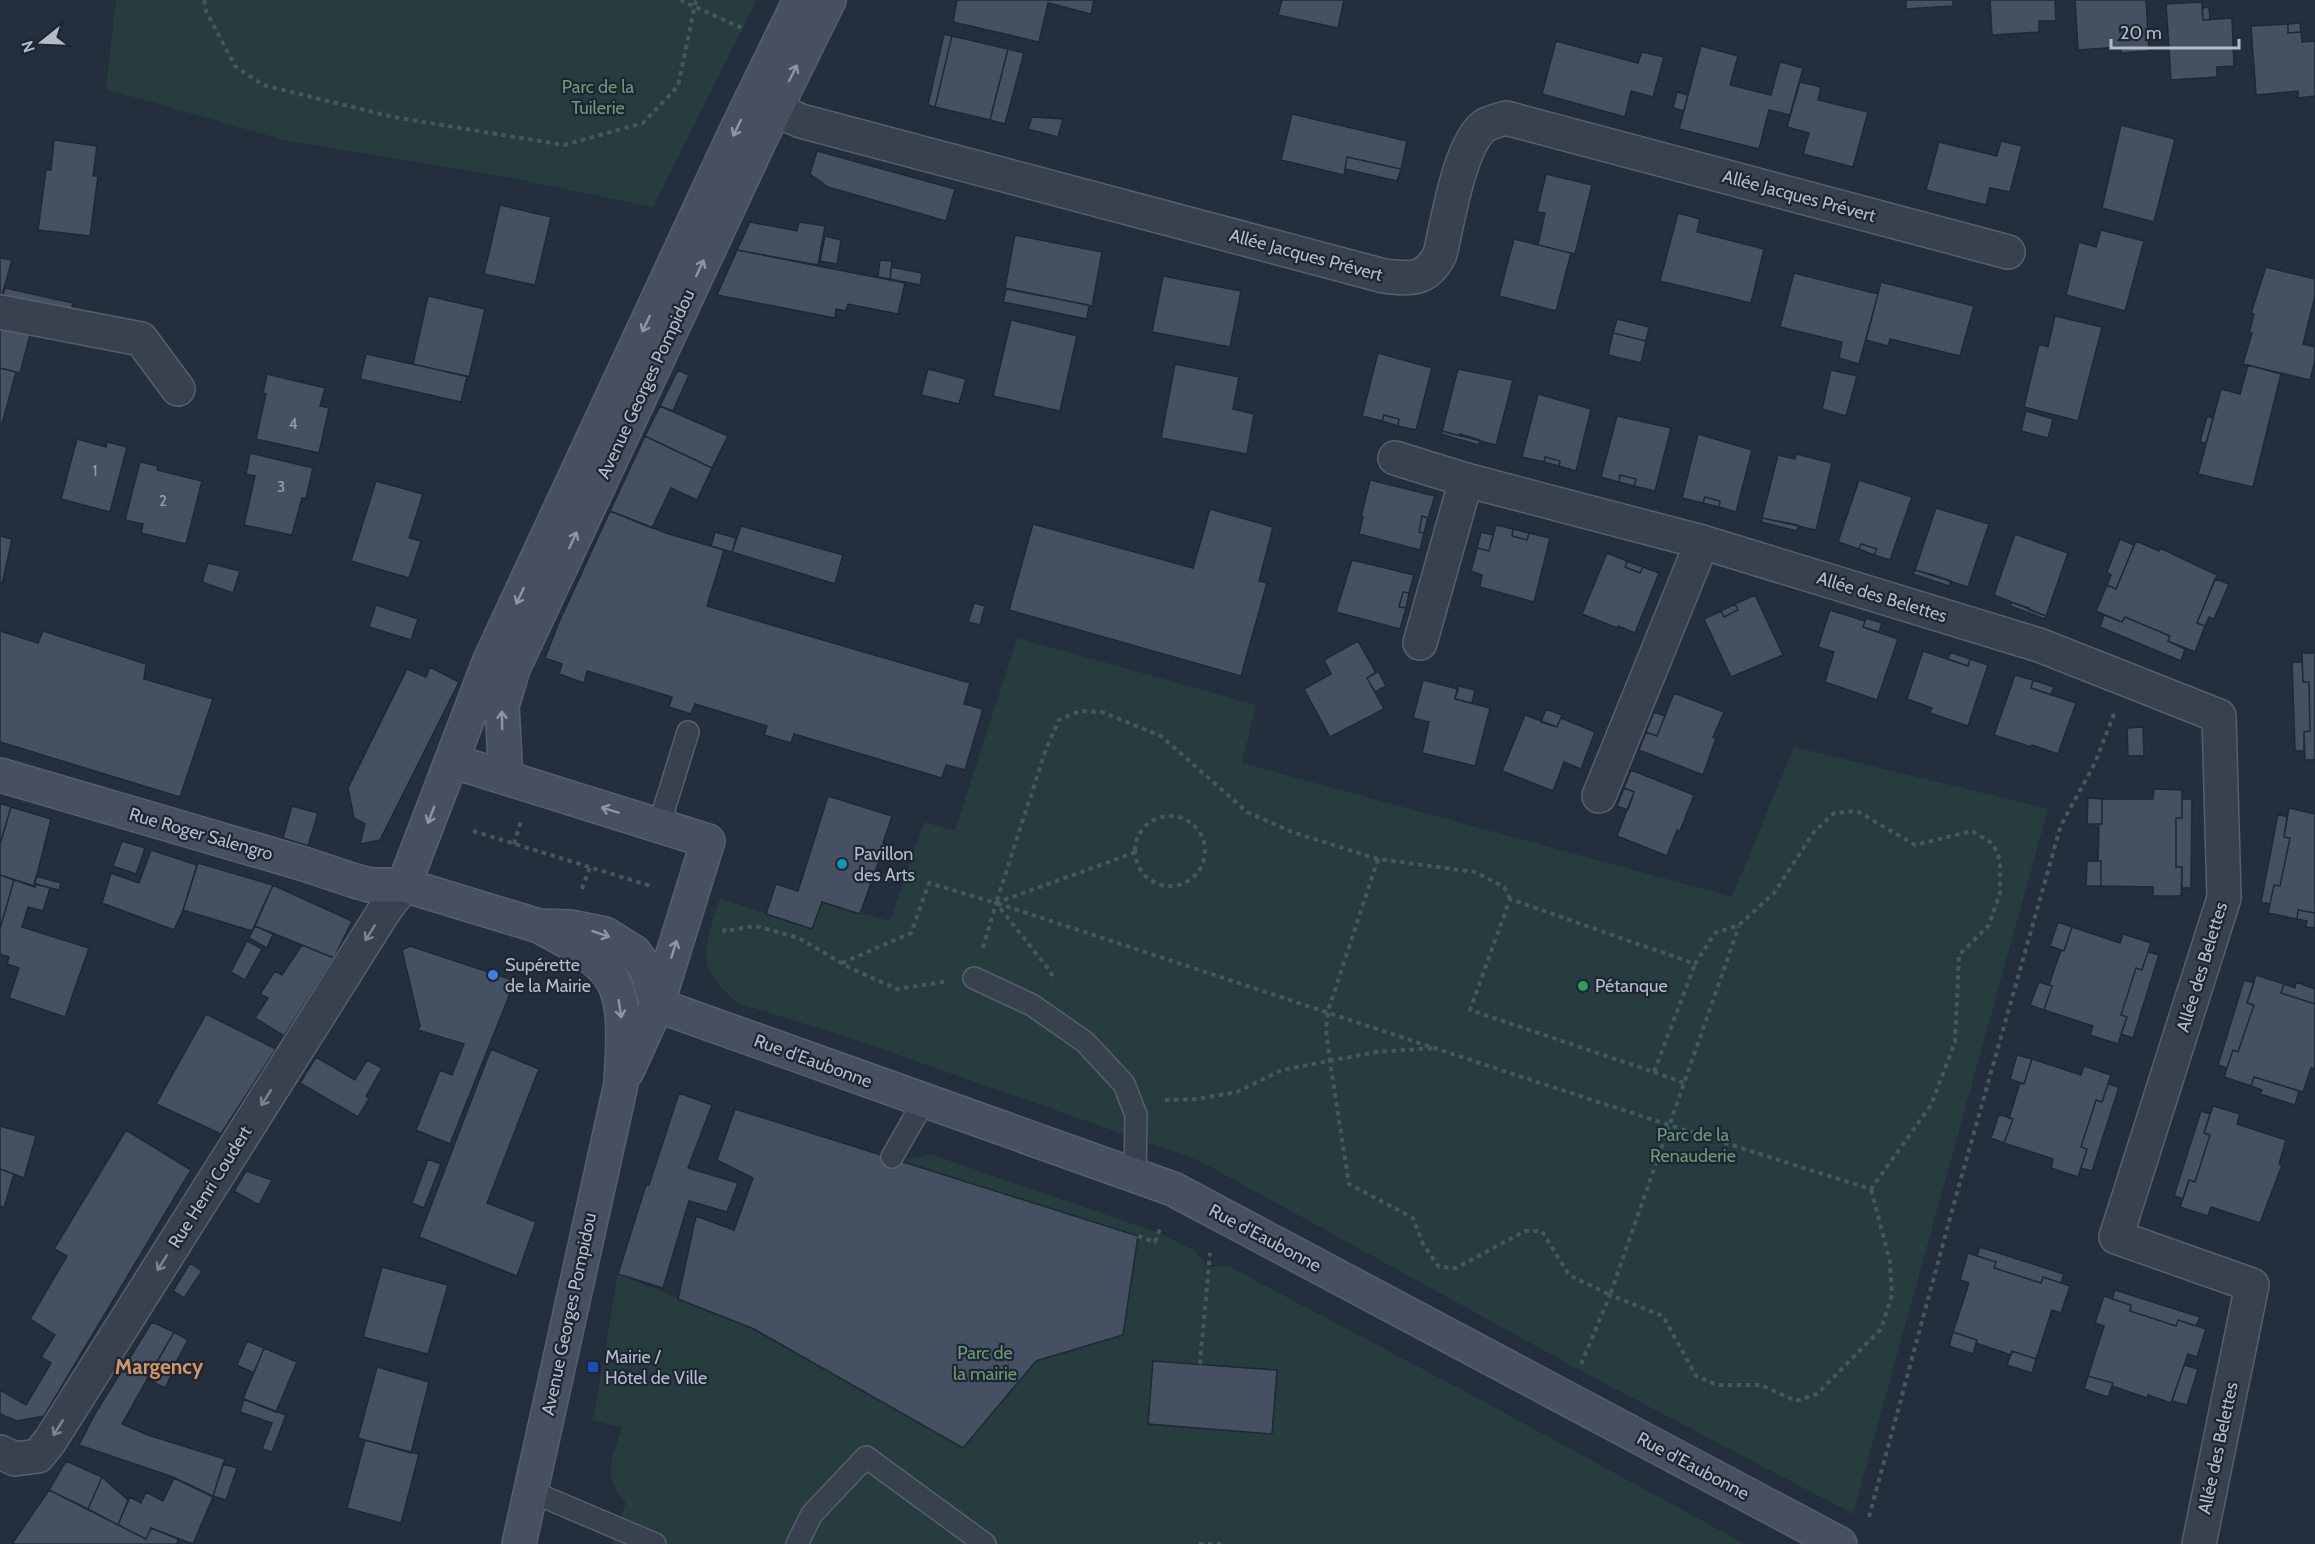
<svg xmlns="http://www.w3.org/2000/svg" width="2315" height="1544" font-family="Cabin,sans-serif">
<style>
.green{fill:#263c3f}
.building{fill:#455162;stroke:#1f2835;stroke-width:1.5}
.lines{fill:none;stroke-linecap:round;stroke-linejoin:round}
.service-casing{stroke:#565f6c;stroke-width:24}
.minor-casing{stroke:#565f6c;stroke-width:36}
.secondary-casing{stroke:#565f6c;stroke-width:36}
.path{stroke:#44595c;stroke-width:4;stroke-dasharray:4.5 4.5;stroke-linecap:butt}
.service{stroke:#38414e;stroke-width:21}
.minor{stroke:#38414e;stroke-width:33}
.secondary{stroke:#465061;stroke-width:33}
.oneway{stroke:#8e96a5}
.oneway2{stroke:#7c8592}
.culture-dot{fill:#0f9aa8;stroke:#1d2633;stroke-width:2}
.shop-dot{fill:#3f7fe0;stroke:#1d2633;stroke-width:2}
.leisure-dot{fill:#2e9e5b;stroke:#1d2633;stroke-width:2}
.transit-dot{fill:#1a4fb4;stroke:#1d2633;stroke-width:2}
.labels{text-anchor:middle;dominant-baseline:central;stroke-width:4.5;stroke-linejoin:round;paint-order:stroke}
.number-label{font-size:15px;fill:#98a1af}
.park-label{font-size:18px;fill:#6b9a76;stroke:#1d2633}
.street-label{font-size:18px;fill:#b4bcc9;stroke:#1d2633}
.poi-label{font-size:18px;fill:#b4bcc9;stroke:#1d2633;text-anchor:start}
.quarter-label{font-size:21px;font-weight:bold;fill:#d59563;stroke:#1d2633}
</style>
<rect width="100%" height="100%" fill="#242f3e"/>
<path class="green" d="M116 0H757L653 207 507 177 284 140 106 89Z
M1017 638 1256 705 1242 763 1732 897 1794 747 2048 809 1853 1514 1585 1373 1200 1161 853 1039 741 1004C724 993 704 973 706 950 708 933 715 915 720 898L812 929 822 902 890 921 924 822 955 831Z
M930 1154 1159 1233 1195 1251 1208 1267 1228 1266 1464 1391 1745 1544H612L626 1503C601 1476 612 1459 622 1428L593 1420 618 1274 754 1329 782 1215 896 1206 905 1160Z"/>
<path class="building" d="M957 0H1094L1091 14 1048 3 1039 42 953 22Z
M1282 0H1344L1338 28 1278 15Z
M1906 0H1953V6L1906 9Z
M1990 0H2055L2056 21H2039V32L1992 35Z
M2075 0H2146L2149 51 2121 53 2120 47 2078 50Z
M2202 2 2203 20 2232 18 2234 66 2217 67V77L2171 80 2166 4Z
M2209 7 2210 20H2203L2202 8Z
M2300 23 2301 32 2288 33V24Z
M2288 24V33L2301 32 2302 42 2315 41V96L2298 98V91L2256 95 2251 26Z
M944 34 952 36 935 107 928 105Z
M952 36 1008 49 990 120 935 107Z
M1556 41 1638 63 1642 52 1664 57 1653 97 1631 91 1625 117 1542 94Z
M1701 46 1738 56 1730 85 1771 95 1780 62 1803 68 1790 115 1769 110 1759 149 1679 129Z
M1008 49 1024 53 1005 124 990 120Z
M1800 82 1821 87 1818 100 1868 112 1853 167 1803 154 1809 133 1787 127Z
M1677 92 1688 95 1684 111 1673 108Z
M1292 114 1407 141 1401 169 1347 157 1344 175 1281 160Z
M1032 117 1063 119 1058 137 1028 129Z
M2121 125 2175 139 2154 222 2102 208Z
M54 140 97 146 93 176H98L90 236 38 230 46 170H51Z
M2001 141 2022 146 2010 192 1990 188 1986 205 1926 190 1939 142 1997 156Z
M817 151 955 189 946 221 828 187 810 174Z
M1347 157 1401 169 1397 181 1345 169Z
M1546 174 1592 185 1575 254 1538 245 1545 213 1537 212Z
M500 205 551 217 535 285 484 274Z
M1678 213 1700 219 1697 232 1764 249 1751 303 1660 281Z
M750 222 797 231 799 222 825 226 818 265 737 250Z
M2101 230 2144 241 2125 311 2066 295 2079 242 2096 247Z
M1015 235 1102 252 1092 306 1005 288Z
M825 236 841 240 837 264 820 261Z
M1514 239 1571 253 1556 311 1499 296Z
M737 250 905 283 898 314 848 304 846 311 836 309 835 318 717 295Z
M0 258 12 260 1 299 0 298Z
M880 260 892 261 890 279 878 277Z
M891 267 922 273 920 285 890 279Z
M2266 267 2315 279V296L2303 344 2315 347V360L2310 380 2243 364 2252 333H2249L2254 314 2251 313Z
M1794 273 1878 294 1859 364 1839 358 1842 342 1780 327Z
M1163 276 1241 291 1230 347 1152 332Z
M1881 282 1974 306 1960 356 1890 339 1888 346 1866 340Z
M5 288 73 303 70 315 1 299Z
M1006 289 1089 305 1087 319 1003 302Z
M428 296 485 309 469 377 413 364Z
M2055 316 2102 327 2078 421 2024 407 2039 344 2048 347Z
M1617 319 1649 327 1646 341 1613 333Z
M1011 320 1077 336 1060 411 993 396Z
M0 323 31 331 20 373 0 368Z
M1613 333 1646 341 1641 363 1608 355Z
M1378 353 1432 368 1416 430 1398 426 1399 419 1384 415 1382 421 1362 416Z
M366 354 467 376 461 402 360 379Z
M1175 364 1239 377 1233 409 1254 414 1247 454 1161 438Z
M2248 365 2281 374 2253 487 2198 474 2221 389 2240 394Z
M0 368 16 372 2 424H0Z
M928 369 966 379 959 404 921 395Z
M1458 369 1513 380 1496 445 1442 431Z
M678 370 689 375 673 411 660 406Z
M1831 370 1857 376 1846 416 1822 409Z
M267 374 325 388 320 406 329 408 319 453 256 439 266 394 263 393Z
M1538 394 1591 409 1576 471 1559 466 1560 461 1545 457 1544 462 1522 457Z
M660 406 728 436 712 468 645 436Z
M2026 411 2053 419 2048 438 2021 431Z
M1384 415 1399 419 1398 426 1382 421Z
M1617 416 1671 428 1655 491 1634 486 1636 479 1620 475 1619 482 1601 477Z
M2207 416 2213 418 2206 443 2200 442Z
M1442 431 1460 436V434L1480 440 1478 445 1441 434Z
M1698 434 1752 450 1736 512 1719 507 1720 501 1705 497 1703 503 1682 498Z
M645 436 712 468 697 500 671 488 652 528 610 511Z
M77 439 106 447 107 442 127 447 110 512 61 499Z
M250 453 313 468 306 498H302L292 535 244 525 255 476 246 474Z
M1796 454 1832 463 1816 530 1762 518 1778 455 1795 459Z
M1545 457 1560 461 1559 466 1544 462Z
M140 462 158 466 157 470 202 481 186 544 141 533 143 524 125 520Z
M1620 475 1636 479 1634 486 1619 482Z
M1370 480 1435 496 1428 518 1422 516 1419 532 1424 533 1420 550 1359 534 1363 517H1361Z
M1859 480 1912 497 1890 560 1874 555 1877 549 1861 544 1859 549 1838 542Z
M376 481 423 494 409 538 421 541 409 578 351 561Z
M1705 497 1720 501 1719 507 1703 503Z
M1936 508 1989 524 1968 587 1915 570Z
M1210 509 1273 527 1259 581 1267 583 1241 676 1009 610 1033 524 1193 568Z
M610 511 669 534 724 550 707 606 970 683 964 704 983 709 965 770 946 765 942 778 794 734 791 743 764 735 767 726 695 704 691 714 669 707 672 697 587 671 584 683 559 674 562 664 545 658 559 622Z
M1422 516 1428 518 1424 533 1419 532Z
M1762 518 1798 525 1797 531 1761 522Z
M1496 525 1513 529 1512 536 1527 540 1529 533 1550 538 1534 602 1480 587 1482 575 1471 571 1477 548 1489 551Z
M741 526 843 555 835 584 732 552Z
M1513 529 1529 533 1527 540 1512 536Z
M715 532 736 538 732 552 711 546Z
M1481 532 1493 535 1489 551 1477 548Z
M2015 534 2068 553 2046 616 1994 595Z
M0 536 12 539 2 584 0 583Z
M2120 539 2134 545 2116 589 2107 585 2111 575 2107 572Z
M2136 541 2159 551 2160 548 2217 575 2197 623 2205 626 2195 652 2168 641 2170 636 2125 617 2122 622 2096 611 2107 585 2116 589Z
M1861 544 1877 549 1874 555 1859 549Z
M1607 553 1627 561 1625 567 1640 573 1643 567 1659 573 1635 633 1618 626 1617 628 1582 614Z
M1352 560 1414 575 1409 593 1403 592 1399 607 1406 608 1400 629 1336 612Z
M1627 561 1643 567 1640 573 1625 567Z
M208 563 240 571 233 593 202 582Z
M1915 570 1933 575 1951 581 1949 586 1913 574Z
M2215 579 2229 584 2214 619 2209 617 2205 626 2197 623Z
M1403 592 1409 593 1406 608 1399 607Z
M1755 595 1783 655 1731 677 1704 619 1721 611 1724 617 1738 610 1735 604Z
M2011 602 2029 608V610L2046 616 2045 619 2010 606Z
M974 603 985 606 980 625 968 622Z
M1735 604 1738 610 1724 617 1721 611Z
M376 605 418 619 411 640 369 627Z
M1830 610 1865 621 1863 627 1898 639 1877 700 1825 682 1834 652 1818 647Z
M2104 615 2122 622 2125 617 2170 636 2168 641 2185 649 2181 661 2100 627Z
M1866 618 1882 623 1879 632 1863 627Z
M0 631 38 643 43 631 146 664 144 679 213 699 180 797 0 742Z
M1358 641 1376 673 1367 678 1384 709 1330 737 1304 689 1331 674 1324 660Z
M1923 651 1968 666 1970 659 1988 665 1968 726 1930 713 1932 708 1907 699Z
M1950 652 1970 659 1968 666 1948 659Z
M2302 653H2315V760H2305L2304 732 2310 731 2309 682H2303Z
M2292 662H2302L2303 682H2309L2310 731 2304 732V751H2295Z
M430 667 459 682 380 840 360 844 365 824 354 818 348 788 407 669 426 677Z
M1378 671 1386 686 1375 692 1367 678Z
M2015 675 2033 680 2031 688 2076 703 2058 754 2032 745V747L1994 735Z
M1423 680 1458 689 1455 699 1490 708 1475 766 1422 753 1429 722 1413 718Z
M2033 680 2054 687 2051 695 2031 688Z
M1458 686 1475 690 1472 703 1455 699Z
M1674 693 1724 712 1713 737 1716 738 1703 775 1639 750 1646 732 1657 736Z
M1546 709 1562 715 1557 727 1541 722Z
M1654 712 1665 716 1657 736 1646 732Z
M1525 715 1557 727 1561 718 1595 732 1581 769 1564 762 1553 791 1502 771Z
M2143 727 2144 756H2128L2127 728Z
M1631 770 1694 795 1680 831 1677 830 1667 856 1617 836 1634 792 1624 788Z
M1624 788 1634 792 1628 810 1617 806Z
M2154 789 2182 790V818H2176V867H2182L2181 896H2153V887L2101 886V861H2098L2099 824H2102V799H2153Z
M828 796 892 816 883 843 885 844 860 914 822 902 812 929 766 914 776 884 798 891Z
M2088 798 2102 799V824H2087Z
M2182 799H2192L2191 888H2182V867H2176V818H2182Z
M0 803 11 807 0 844Z
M292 806 318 813 308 846 283 838Z
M11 807 51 819 34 886 0 875V844Z
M2289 808 2315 814V913L2298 910 2297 919 2268 913 2274 885 2280 886 2290 838 2284 837Z
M2278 814 2287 817 2284 837 2290 838 2280 886 2274 885 2270 904 2261 902Z
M122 841 145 848 136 874 113 866Z
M151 850 197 865 183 910 174 930 102 903 111 873 139 883Z
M2087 861H2101V886H2086Z
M198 863 273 885 252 931 183 910Z
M0 875 14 880 0 929Z
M36 876 61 883 59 890 34 884Z
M14 880 35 887 36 884 50 888 43 911 28 907 22 927 89 948 65 1017 9 998 19 968 7 964 9 957 0 954V929Z
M273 885 352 921 334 958 255 926Z
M2298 910 2315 913V928L2306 927 2307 921 2297 919Z
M2058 922 2072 927 2064 951 2050 946Z
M255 926 273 934 267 948 249 938Z
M2072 927 2120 943 2123 934 2151 943 2142 970 2136 968 2121 1015 2127 1017 2118 1044 2090 1035 2093 1026 2044 1010 2052 986 2049 985 2061 950 2064 951Z
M247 941 262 949 245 980 231 972Z
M302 945 334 958 284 1036 255 1018 268 998 260 994 275 971 282 975Z
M410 946 515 981 450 1144 416 1130 440 1070 452 1075 464 1044 418 1030 420 1026 402 950Z
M2148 952 2159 955 2133 1038 2121 1034 2127 1017 2121 1015 2136 968 2142 970Z
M2256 975 2284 984 2281 993 2315 1004V1065L2314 1069 2311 1068 2303 1092 2254 1077 2251 1086 2224 1077 2233 1050 2238 1052 2254 1005 2247 1003Z
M2244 980 2254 983 2247 1003 2254 1005 2238 1052 2233 1050 2227 1068 2218 1065Z
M2039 982 2052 986 2044 1010 2030 1005Z
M2296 982 2315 989V1004L2281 993 2284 984 2295 988Z
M206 1014 276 1049 221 1134 156 1104Z
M491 1049 539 1069 487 1203 536 1222 517 1276 419 1237Z
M2017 1055 2032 1059 2024 1084 2010 1079Z
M316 1057 355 1080 367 1060 382 1068 366 1096 369 1099 358 1117 300 1083Z
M2032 1059 2081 1075 2084 1066 2111 1075 2102 1102 2096 1100 2081 1147 2087 1149 2078 1177 2051 1168 2053 1159 2004 1143 2013 1119 2009 1118 2020 1083 2024 1084Z
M2254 1077 2299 1091 2295 1105 2260 1094 2262 1090 2251 1086Z
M2108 1084 2119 1087 2092 1171 2081 1168 2087 1149 2081 1147 2096 1100 2102 1102Z
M679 1093 712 1105 688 1168 738 1183 727 1212 689 1201 663 1288 618 1274 646 1185H649Z
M2213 1106 2240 1114 2237 1124 2286 1140 2279 1164 2282 1165 2260 1223 2211 1207 2208 1216 2180 1207 2189 1180 2195 1182 2210 1135 2204 1133Z
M735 1109 1138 1236 1123 1335 1036 1361 963 1448 754 1329 678 1299 696 1216 734 1230 753 1178 717 1160Z
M2201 1111 2210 1114 2204 1133 2210 1135 2195 1182 2189 1180 2183 1199 2174 1196Z
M1999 1114 2013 1119 2004 1143 1991 1138Z
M0 1126 36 1136 24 1178 0 1169Z
M126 1130 191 1170 44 1416 17 1421 0 1414V1390L26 1405 51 1363 41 1357 55 1335 30 1319 67 1256 54 1249Z
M428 1159 441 1164 424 1208 412 1203Z
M0 1169 14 1174 4 1208 0 1206Z
M246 1171 272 1180 259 1205 234 1191Z
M1980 1247 2064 1274 2061 1283 2043 1277 2041 1283 1994 1268 1996 1262 1977 1256Z
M1968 1253 1996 1262 1994 1268 2041 1283 2043 1277 2070 1286 2061 1313 2052 1310 2036 1359 2012 1351 2011 1355 1976 1343 1977 1340 1953 1332 1969 1283 1960 1280Z
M190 1263 202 1271 184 1298 173 1291Z
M382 1267 448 1285 428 1354 363 1337Z
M2115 1290 2200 1317 2196 1326 2178 1320 2176 1326 2130 1311 2131 1305 2112 1299Z
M2104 1296 2131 1305 2130 1311 2176 1326 2178 1320 2206 1329 2197 1357 2188 1354 2171 1403 2148 1395 2147 1398 2112 1386 2113 1383 2088 1376 2104 1326 2095 1323Z
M152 1322 174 1332 122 1424 148 1435 225 1459 213 1496 173 1477 79 1445 96 1412Z
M174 1332 188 1340 170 1373 155 1365Z
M1953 1332 1977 1340 1973 1354 1949 1346Z
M247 1341 264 1348 254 1373 237 1365Z
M264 1348 297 1362 276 1412 243 1399Z
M2012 1351 2036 1359 2032 1373 2007 1365Z
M1153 1361 1277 1370 1272 1434 1148 1424Z
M155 1365 172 1374 165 1388 147 1379Z
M2184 1365 2198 1369 2187 1405 2172 1401Z
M377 1367 429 1382 411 1453 358 1438Z
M2088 1376 2113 1383 2108 1397 2084 1389Z
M244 1399 286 1415 272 1452 262 1449 272 1423 240 1412Z
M365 1440 419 1454 401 1523 347 1508Z
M66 1461 102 1477 88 1509 49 1490Z
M223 1464 237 1468 226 1500 213 1496Z
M102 1477 128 1500 118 1525 88 1509Z
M174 1478 213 1497 193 1544 151 1528 146 1539 118 1525 130 1497 141 1503 146 1492 163 1501Z
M49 1490 146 1539 151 1528 178 1539 177 1544H12Z"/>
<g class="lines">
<g class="service-casing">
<path id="service" d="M659 825 688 732
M974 978 1032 1005 1085 1042 1124 1084 1136 1115 1135 1175
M892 1157 924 1101
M530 1491 655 1544
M797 1544 812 1514 866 1457 985 1544"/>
</g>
<g class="minor-casing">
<path id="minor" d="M752 99 801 121 1384 276C1411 279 1427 281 1440 254 1448 222 1459 146 1484 126 1490 122 1500 120 1506 118L2008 252
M0 312 141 339 178 389
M1395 458 1466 480
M1420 643 1466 480 1702 542 2039 645 2219 716 2224 898 2116 1237 2252 1285 2199 1544
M1599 796 1702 542
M0 1452 15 1459 38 1456 50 1441 386 908 404 885"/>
</g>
<g class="secondary-casing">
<path id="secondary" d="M452 761 708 841 657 1005 627 1071
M0 775 304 864 355 881 370 885H404
M506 778 502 706 513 669 759 142 829 0
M657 1005 1173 1189 1840 1544
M657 1005 646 968 634 952 605 934 570 927 539 926 404 885 490 660 736 131 800 0
M519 1544 621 1084C622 1051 630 996 605 970 589 952 564 940 543 928"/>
</g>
<path class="path" d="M204 0 206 11 235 66 263 85 393 117 564 145 643 123 678 86 696 0
M680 0 742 28
M1135 851a35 35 0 1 1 70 0a35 35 0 1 1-70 0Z
M473 831 654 887
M514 844 521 821
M1378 859 1328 1011 1326 1029 1330 1062 1349 1184 1413 1218 1423 1244 1439 1267 1456 1268 1525 1231H1542L1569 1275 1610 1295 1739 926
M582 889 590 867
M1510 899 1504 887 1475 872 1378 859 1292 832 1247 812 1161 736 1102 712 1080 711 1059 720 1046 749 996 903C1287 998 1578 1098 1871 1189L1931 1105 1955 1042 1959 955 1989 925 2000 893V860L1993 844 1972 831 1915 845 1857 811 1834 813 1814 832 1774 893 1739 925 1715 933 1695 964 1510 899 1470 1010 1654 1072 1695 964
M725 928 724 931 756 926 799 938 850 968 897 989 944 982
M983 948 996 903 1050 971 1054 979
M842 963 911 933 929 883 996 903 1136 852
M1654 1072 1684 1083
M1165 1100 1197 1099 1237 1092 1282 1070 1376 1052 1435 1048
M1138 1236 1155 1242 1161 1226
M1200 1364 1210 1253
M1581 1364 1610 1295 1663 1316 1696 1376 1717 1385H1761L1796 1401 1817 1394 1881 1329 1892 1295 1890 1262 1871 1189
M1869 1517 1956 1196 2061 825 2095 763 2114 714
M1199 1544H1221"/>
<use href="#service" class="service"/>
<use href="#minor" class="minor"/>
<use href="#secondary" class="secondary"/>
</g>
<defs><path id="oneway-shaft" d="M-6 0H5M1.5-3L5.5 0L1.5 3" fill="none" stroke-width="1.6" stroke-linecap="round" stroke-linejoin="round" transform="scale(1.5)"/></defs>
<g class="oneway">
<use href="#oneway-shaft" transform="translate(793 73) rotate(-64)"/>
<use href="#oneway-shaft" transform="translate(737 128) rotate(116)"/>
<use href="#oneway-shaft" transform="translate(700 268) rotate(-65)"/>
<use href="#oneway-shaft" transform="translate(646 324) rotate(115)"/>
<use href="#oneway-shaft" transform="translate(573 540) rotate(-65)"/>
<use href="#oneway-shaft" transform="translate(520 596) rotate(115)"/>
<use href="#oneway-shaft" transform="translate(502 720) rotate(-91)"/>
<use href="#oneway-shaft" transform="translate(610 810) rotate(-163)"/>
<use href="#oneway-shaft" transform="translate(431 815) rotate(111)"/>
<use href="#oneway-shaft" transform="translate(601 934) rotate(19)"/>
<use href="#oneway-shaft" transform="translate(674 949) rotate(-73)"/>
<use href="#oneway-shaft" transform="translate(620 1009) rotate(81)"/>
</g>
<g class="oneway2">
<use href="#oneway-shaft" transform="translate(370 933) rotate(122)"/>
<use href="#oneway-shaft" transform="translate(266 1098) rotate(122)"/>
<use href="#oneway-shaft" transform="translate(162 1263) rotate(122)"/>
<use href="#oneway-shaft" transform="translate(58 1428) rotate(122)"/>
</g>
<circle class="culture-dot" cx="842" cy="864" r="6"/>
<circle class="shop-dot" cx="493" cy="975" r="6"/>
<circle class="leisure-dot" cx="1583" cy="986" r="6"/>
<rect class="transit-dot" x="587" y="1361" width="12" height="12" rx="3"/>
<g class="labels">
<g class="number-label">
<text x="293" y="424">4</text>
<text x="95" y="471">1</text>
<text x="281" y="487">3</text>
<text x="163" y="501">2</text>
</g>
<g class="park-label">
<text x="598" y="87">Parc de la<tspan x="598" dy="21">Tuilerie</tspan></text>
<text x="1693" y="1135">Parc de la<tspan x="1693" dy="21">Renauderie</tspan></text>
<text x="985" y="1353">Parc de<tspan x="985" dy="21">la mairie</tspan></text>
</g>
<g class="street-label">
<text transform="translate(1799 196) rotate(15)">Allée Jacques Prévert</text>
<text transform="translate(1306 255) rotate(15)">Allée Jacques Prévert</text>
<text transform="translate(646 384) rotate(-65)">Avenue Georges Pompidou</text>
<text transform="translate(1882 597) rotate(17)">Allée des Belettes</text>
<text transform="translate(201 834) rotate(16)">Rue Roger Salengro</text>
<text transform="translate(2202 967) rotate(-73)">Allée des Belettes</text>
<text transform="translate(813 1061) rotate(20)">Rue d'Eaubonne</text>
<text transform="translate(210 1187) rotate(-58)">Rue Henri Coudert</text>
<text transform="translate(1265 1238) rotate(28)">Rue d'Eaubonne</text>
<text transform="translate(569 1314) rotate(-78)">Avenue Georges Pompidou</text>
<text transform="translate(2218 1448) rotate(-78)">Allée des Belettes</text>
<text transform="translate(1693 1466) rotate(28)">Rue d'Eaubonne</text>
</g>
<g class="poi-label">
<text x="854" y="854">Pavillon<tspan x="854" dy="21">des Arts</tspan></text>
<text x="505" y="965">Supérette<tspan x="505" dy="21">de la Mairie</tspan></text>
<text x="1595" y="986">Pétanque</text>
<text x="605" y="1357">Mairie /<tspan x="605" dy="21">Hôtel de Ville</tspan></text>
</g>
<g class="quarter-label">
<text x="159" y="1366">Margency</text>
</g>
</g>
<g transform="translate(42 42) rotate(252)" stroke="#1d2633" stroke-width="4.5" paint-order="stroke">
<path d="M0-4.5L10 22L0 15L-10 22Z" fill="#b4bcc9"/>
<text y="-9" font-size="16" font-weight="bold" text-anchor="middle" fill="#b4bcc9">N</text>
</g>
<path d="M2111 39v9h128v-9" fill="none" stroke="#b4bcc9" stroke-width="3"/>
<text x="2120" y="39" font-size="18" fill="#b4bcc9" stroke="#1d2633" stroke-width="4.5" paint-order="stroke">20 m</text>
</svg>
